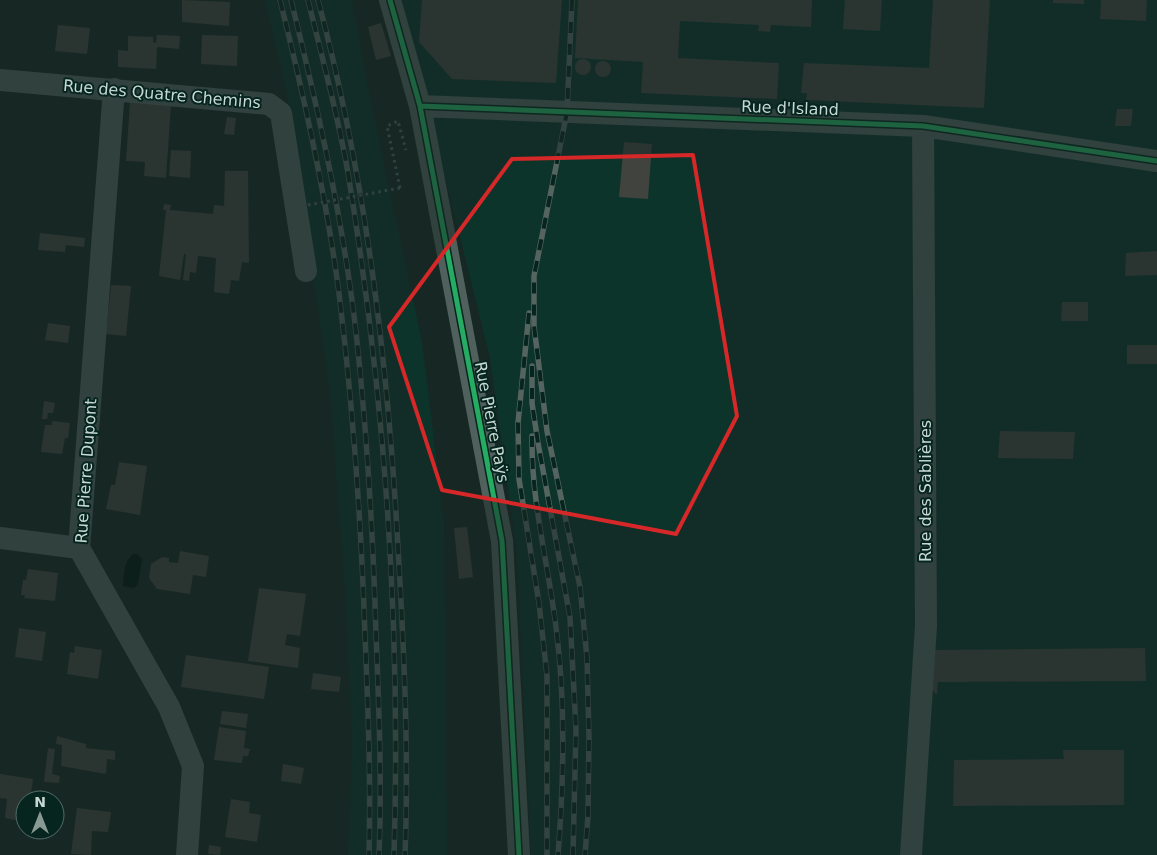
<svg xmlns="http://www.w3.org/2000/svg" width="1157" height="855" font-family="'DejaVu Sans',sans-serif">
<style>
.built{fill:#0c342b}
.water{fill:#02150f}
.building{fill:#41433f}
.lines{fill:none;stroke-linecap:round;stroke-linejoin:round}
.path{stroke:#53615d;stroke-width:3;stroke-dasharray:2.5 4;stroke-linecap:butt}
.minor{stroke:#50605c;stroke-width:22}
.rail-casing{stroke:#566460;stroke-width:5.5}
.rail{stroke:#05251e;stroke-width:4;stroke-dasharray:11;stroke-linecap:butt}
.path-bridge{stroke:#53615d;stroke-width:3;stroke-dasharray:2.5 4;stroke-linecap:butt}
.cycleway-casing{stroke:#05251e;stroke-width:8}
.cycleway{stroke:#26ab63;stroke-width:5}
.marked{fill:none;stroke:#d62828;stroke-width:4;stroke-linejoin:round}
.labels{text-anchor:middle;dominant-baseline:central;stroke-width:4;stroke-linejoin:round;paint-order:stroke}
.street-label{font-size:16px;fill:#c7d8d2;stroke:#05251e}
</style>
<rect width="100%" height="100%" fill="#172824"/>
<path class="built" d="M265 0H352L367 84 422 342 444 523 447 855H348L352 743 346 601 330 392 287 94Z
M398 0H1157V855H531L517 552 490 358 423 87Z"/>
<path class="water" d="M133 554H137L142 559 138 584 134 588 123 586C124 574 124 561 133 554Z"/>
<path class="building" d="M182 0 230 2 229 26 182 22Z
M422 0H562L556 83 452 79 419 42Z
M578 0H812L811 27 771 25 770 32 758 31 759 25 680 21 678 58 779 63 777 99 641 93 643 62 575 58Z
M845 0H882L880 31 843 29Z
M933 0H990L984 108 806 100 807 93H801L804 63 929 68Z
M1053 0H1084V4L1053 3Z
M1101 0H1147L1146 21 1100 19Z
M381 23 391 56 376 60 368 27Z
M58 25 90 28 87 54 55 51Z
M157 35 180 36 179 49 157 47 156 69 118 67V50L128 51V36L153 37V42L156 43Z
M202 35 238 36 237 66 201 64Z
M575 67a8 8 0 1 1 16 0a8 8 0 1 1-16 0Z
M595 69a8 8 0 1 1 16 0a8 8 0 1 1-16 0Z
M130 102 171 105 166 178 144 176 145 162 126 161Z
M1117 109H1133L1131 126H1115Z
M227 117 236 118 234 135 224 134Z
M624 142 652 144 648 199 619 197Z
M171 150 191 151 190 178 169 176Z
M225 171H248L249 263 242 262 239 281 231 280 229 294 214 292 216 258 198 256 196 273 190 272 189 281 183 280 186 254H184L180 280 159 276 166 210H163L164 204 171 205 170 210 213 214 214 205 224 206Z
M40 233 85 238 84 247 66 245 65 252 38 250Z
M1157 251V275L1125 276 1126 253Z
M111 285 131 286 126 336 106 334Z
M1062 302H1088V321H1061Z
M48 323 70 326 68 343 45 340Z
M1127 345H1157V364H1127Z
M44 401 55 403 53 413H48L47 419H42Z
M52 421 70 423 68 438H65L62 454 41 452 45 425H52Z
M1000 431 1075 432 1073 459 998 458Z
M119 462 147 466 140 515 106 509 111 485H115Z
M467 527 473 577 459 579 454 528Z
M180 551 209 556 206 577 193 575 190 594 157 589 149 578 151 564 162 557 169 558V562L178 563Z
M28 569 58 573 55 601 24 598 25 595H21L23 580H26Z
M259 588 306 594 300 636 287 634 285 645 300 648 298 668 248 661Z
M19 628 46 632 42 661 15 657Z
M75 646 102 650 98 679 67 674 70 652 74 653Z
M1145 648 1146 681 938 682 937 695 931 689 934 650Z
M186 655 269 667 264 699 181 687Z
M313 673 341 677 339 692 311 689Z
M222 711 248 714 246 728 220 724Z
M219 727 246 731 244 748 250 749 248 756H243L242 763 214 760Z
M57 736 86 744V748L115 751V760L107 759 106 774 61 766 62 745 56 744Z
M48 748 55 749 52 774 60 776 59 783 44 782Z
M1063 750H1124V805L953 806 954 760 1064 759Z
M283 764 304 768 301 784 281 781Z
M0 774 33 779 30 800H25V822L5 818 7 799 0 798Z
M231 799 250 802 249 813 261 815 257 842 225 837Z
M77 808 111 812 108 832 92 831 91 855 71 854Z
M209 845 221 847 220 855 208 854Z"/>
<g class="lines">
<path class="path" d="M400 188 387 126 398 121 406 150"/>
<path class="minor" d="M390 0 420 106 502 541 519 855
M0 80 269 104 281 113 306 271
M114 89 79 548 169 707 193 766 187 855
M420 106 923 126 1157 161
M0 538 79 548
M911 855 926 626 923 126"/>
<g class="rail-casing">
<path id="rail" d="M280 0C304 96 326 194 339 293 353 406 361 520 365 634 368 708 371 781 369 855
M291 0C318 109 343 220 356 332 367 432 373 533 376 634 379 708 382 782 379 855
M308 0C322 57 338 115 348 173 385 397 401 628 394 855
M318 0C366 179 388 363 398 548 404 649 409 753 405 855
M572 0 567 112 534 276V326L547 431 580 587 587 658 589 738 588 816 585 855
M529 313 518 423 519 479 539 603 547 676V855
M532 366V403L538 443 570 617 576 729 573 855
M532 436C531 501 548 563 556 627 566 703 564 780 558 855"/>
</g>
<use href="#rail" class="rail"/>
<path class="path-bridge" d="M308 205 400 188"/>
<g class="cycleway-casing">
<path id="cycleway" d="M390 0 420 106 502 541 519 855
M420 106 923 126 1157 161"/>
</g>
<use href="#cycleway" class="cycleway"/>
</g>
<path d="M0 0H1157V855H0ZM693 155 737 416 676 534 442 490 389 327 512 159Z" fill="#172824" fill-opacity=".55" fill-rule="evenodd"/>
<path class="marked" d="M693 155 737 416 676 534 442 490 389 327 512 159Z"/>
<g class="labels">
<g class="street-label">
<text transform="translate(162 94) rotate(5)">Rue des Quatre Chemins</text>
<text transform="translate(790 108) rotate(2)">Rue d'Island</text>
<text transform="translate(492 422) rotate(79)">Rue Pierre Paÿs</text>
<text transform="translate(86 471) rotate(-86)">Rue Pierre Dupont</text>
<text transform="translate(925 491) rotate(-90)">Rue des Sablières</text>
</g>
</g>
<g transform="translate(40 815)"><circle r="24" fill="#05251e" stroke="#536d66"/>
<path d="M0-4L9 19L0 12L-9 19Z" fill="#899a95"/>
<text y="-8" font-size="14" font-weight="bold" text-anchor="middle" fill="#c7d8d2">N</text>
</g>
</svg>
